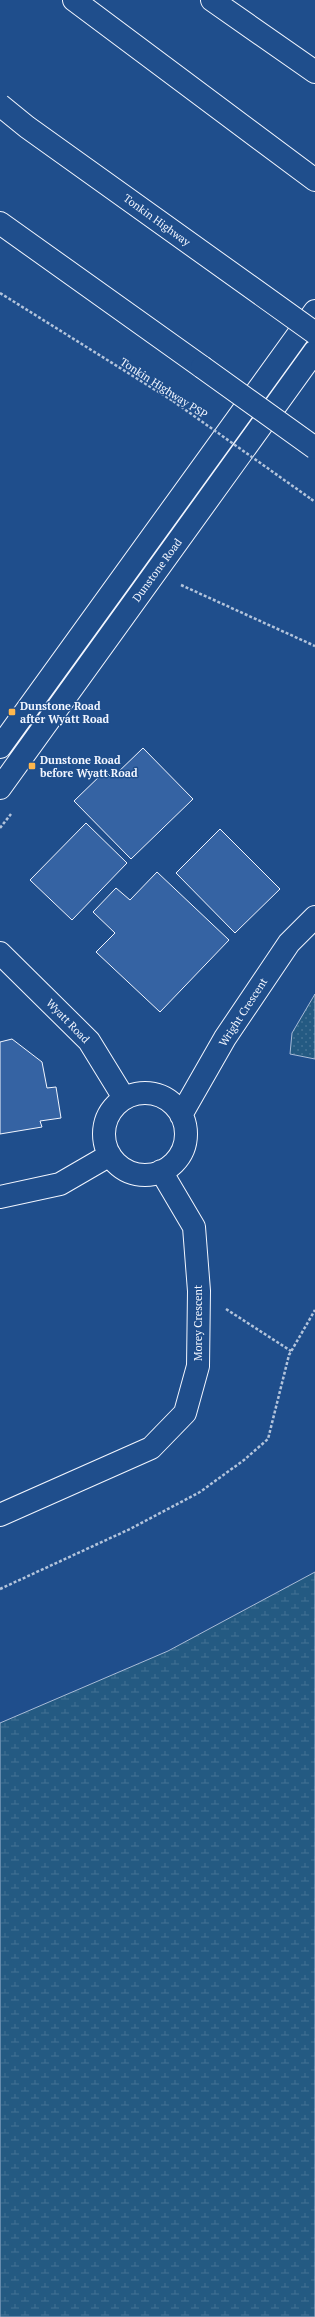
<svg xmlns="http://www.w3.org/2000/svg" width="315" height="2317" font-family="'PT Serif',serif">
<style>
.wetland{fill:url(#wetland-marsh);stroke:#a8bbd7}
.garden{fill:url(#garden-dots);stroke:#a8bbd7}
.building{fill:#3563a3;stroke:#f2f6ff}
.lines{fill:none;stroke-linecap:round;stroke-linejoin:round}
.minor-casing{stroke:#f2f6ff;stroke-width:24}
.motorway-casing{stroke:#f2f6ff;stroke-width:24}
.path{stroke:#b3c4dc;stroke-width:2.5;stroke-dasharray:3 2;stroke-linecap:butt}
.minor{stroke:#1f4e8c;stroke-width:22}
.motorway{stroke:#1f4e8c;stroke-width:22}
.motorway-bridge-casing{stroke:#f2f6ff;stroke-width:24;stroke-linecap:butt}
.path-bridge{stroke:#b3c4dc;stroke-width:2.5;stroke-dasharray:3 2;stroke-linecap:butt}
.motorway-bridge{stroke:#1f4e8c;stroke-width:22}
.poi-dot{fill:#ffb74d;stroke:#1f4e8c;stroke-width:1.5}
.labels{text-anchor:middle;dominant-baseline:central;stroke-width:3;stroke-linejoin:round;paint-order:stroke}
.street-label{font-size:11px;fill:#f2f6ff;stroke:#1f4e8c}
.poi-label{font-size:11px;font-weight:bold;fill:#f2f6ff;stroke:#1f4e8c;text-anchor:start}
</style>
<defs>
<pattern id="wetland-marsh" width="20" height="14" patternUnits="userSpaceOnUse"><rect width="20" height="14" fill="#245a82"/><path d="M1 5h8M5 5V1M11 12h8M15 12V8" fill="none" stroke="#447295"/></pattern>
<pattern id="garden-dots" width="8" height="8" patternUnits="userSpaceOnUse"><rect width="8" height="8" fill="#245a82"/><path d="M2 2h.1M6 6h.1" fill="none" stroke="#447295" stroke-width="1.8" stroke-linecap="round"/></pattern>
</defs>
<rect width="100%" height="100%" fill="#1f4e8c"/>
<path class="wetland" d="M315 1572V2317H0V1723L168 1651Z"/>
<path class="garden" d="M315 994V1059L290 1054 292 1033Z"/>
<path class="building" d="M143 748 193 799 131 859 74 801 105 771 112 778Z
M86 823 127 863 72 920 30 880Z
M220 829 280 889 235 933 176 873Z
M157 872 229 940 160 1012 96 952 115 933 93 912 116 888 130 900Z
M12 1039 42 1062 47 1088 56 1087 61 1118 40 1121 42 1127 0 1134V1042Z"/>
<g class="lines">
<g class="minor-casing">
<path id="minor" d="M0 747 315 311
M0 788 315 351
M0 953 89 1041 124 1098
M104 1134a41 41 0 1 1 82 0a41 41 0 1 1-82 0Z
M181 1115 225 1038 289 943 315 917
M0 1197 60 1184 110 1155
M0 1515 151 1448 185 1413 198 1366 199 1291 194 1227 161 1171"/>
</g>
<g class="motorway-casing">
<path id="motorway" d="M74 0 315 180
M212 0 315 72
M0 223 202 367"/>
</g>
<path class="path" d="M0 293 173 401
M311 499 315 502
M181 585 315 646
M0 828 11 814
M226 1309 291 1351
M0 1589 130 1529 200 1492 244 1460 268 1439 289 1355 315 1310"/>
<use href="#minor" class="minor"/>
<use href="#motorway" class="motorway"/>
<g class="motorway-bridge-casing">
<path id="motorway-bridge" d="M0 105 27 127 315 333
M202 367 315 448"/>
</g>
<path class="path-bridge" d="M173 401 311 499"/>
<use href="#motorway-bridge" class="motorway-bridge"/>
</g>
<g class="poi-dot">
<rect x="8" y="708" width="8" height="8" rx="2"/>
<rect x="28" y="762" width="8" height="8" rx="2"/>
</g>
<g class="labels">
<g class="street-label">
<text transform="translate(157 220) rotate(36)">Tonkin Highway</text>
<text transform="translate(164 388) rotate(33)">Tonkin Highway PSP</text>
<text transform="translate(157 570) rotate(-54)">Dunstone Road</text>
<text transform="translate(243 1012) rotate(-57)">Wright Crescent</text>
<text transform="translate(68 1021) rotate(46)">Wyatt Road</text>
<text transform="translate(198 1323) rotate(-90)">Morey Crescent</text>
</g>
<g class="poi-label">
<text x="20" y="706">Dunstone Road<tspan x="20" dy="13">after Wyatt Road</tspan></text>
<text x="40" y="760">Dunstone Road<tspan x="40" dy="13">before Wyatt Road</tspan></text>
</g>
</g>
</svg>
